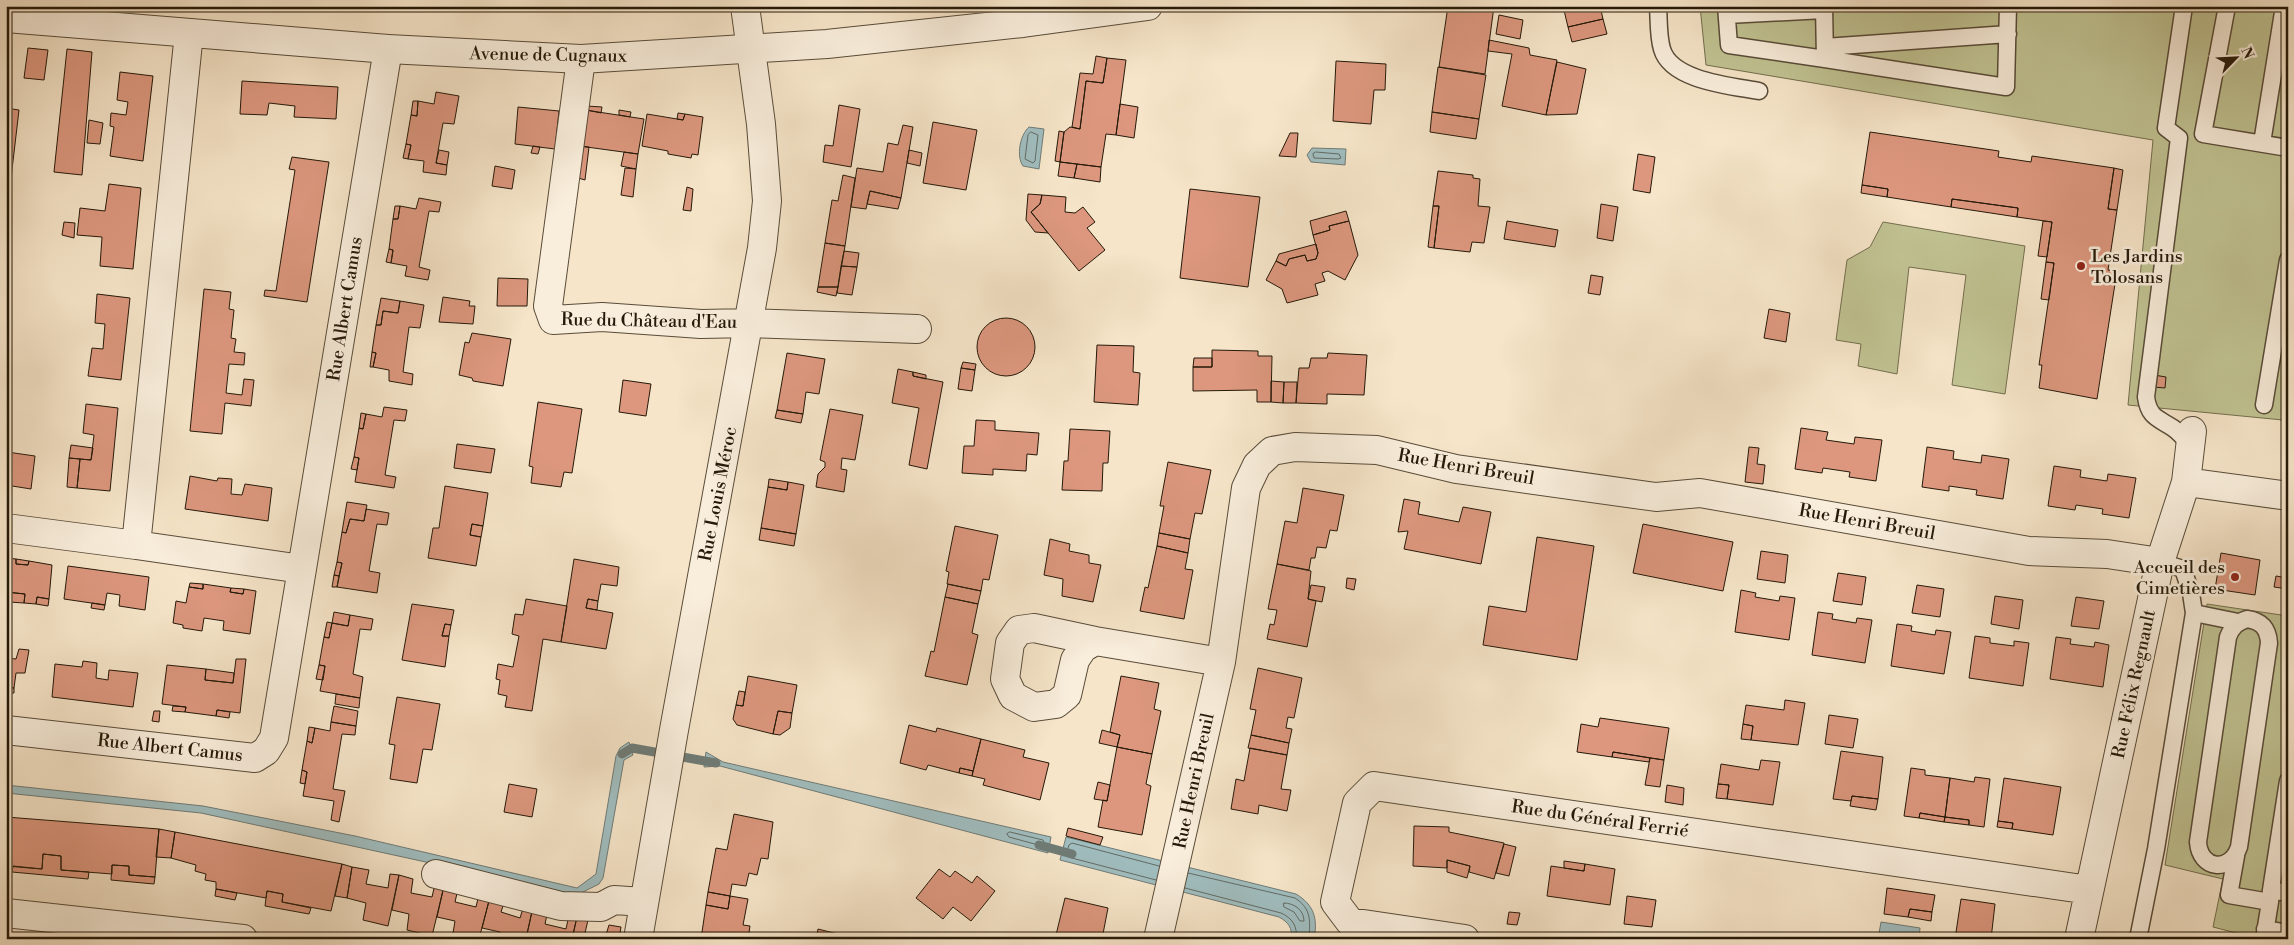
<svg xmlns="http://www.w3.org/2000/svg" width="2294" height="945" font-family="'Libre Bodoni',serif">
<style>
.green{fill:#c1c393;stroke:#736e4e}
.water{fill:#a0bdbf;stroke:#6f7b76}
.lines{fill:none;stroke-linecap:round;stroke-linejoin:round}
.shore{stroke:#626b64;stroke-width:1}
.stream{stroke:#6f7b76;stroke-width:9}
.building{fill:#dc977e;stroke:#251909}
.service-casing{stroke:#594c39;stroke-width:19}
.minor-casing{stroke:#594c39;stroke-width:30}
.tertiary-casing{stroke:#594c39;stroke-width:30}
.service{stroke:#f9eedc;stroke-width:16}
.minor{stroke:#f9eedc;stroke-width:28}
.tertiary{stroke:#f9eedc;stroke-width:28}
.poi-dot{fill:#8f2418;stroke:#f9eedc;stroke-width:2}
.labels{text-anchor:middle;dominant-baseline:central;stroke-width:5;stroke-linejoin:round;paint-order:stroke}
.street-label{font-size:18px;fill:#251909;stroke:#f9eedc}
.poi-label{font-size:18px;fill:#251909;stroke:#f9eedc;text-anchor:start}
</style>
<rect width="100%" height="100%" fill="#f6e5c9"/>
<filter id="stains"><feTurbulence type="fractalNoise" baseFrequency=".004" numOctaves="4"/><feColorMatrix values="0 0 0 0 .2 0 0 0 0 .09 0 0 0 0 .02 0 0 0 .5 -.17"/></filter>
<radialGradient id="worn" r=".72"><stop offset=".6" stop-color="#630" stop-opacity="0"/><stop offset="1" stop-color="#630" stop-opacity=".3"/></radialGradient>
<path class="green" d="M1700 6H2288V393L2283 420 2128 405 2153 140 1706 65Z
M1883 222 2025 246 2005 394 1952 385 1966 275 1909 267 1897 374 1858 366 1861 344 1836 340 1847 260 1870 247Z
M2207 604 2288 616V939H2244V935L2213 927 2223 879 2165 865Z"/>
<path class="water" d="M1029 127 1044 129 1039 169 1023 166C1016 156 1020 135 1029 127Z
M1312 148 1346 149 1345 165 1311 162 1307 155Z
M629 742 633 755 624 760 603 878 599 884 577 895 201 813 6 793V785L203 806 355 836 577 888 596 874 616 756 620 748Z
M706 752 723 762 1051 837 1048 853 720 766 704 767Z
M1066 837 1296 894C1314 905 1318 918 1314 939H1291C1293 928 1288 922 1279 917L1060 860Z
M1881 922 1920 928 1919 939H1878Z"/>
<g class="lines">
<path class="shore" d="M1031 132 1038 135 1035 161 1033 163 1025 159 1028 135Z
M1316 152 1339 154 1341 158 1338 159 1314 158 1313 154Z
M1010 832 1043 840 1045 844 1042 846 1009 837 1007 834Z
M1188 873 1295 898C1312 909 1310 921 1309 939
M1156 880 1068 857 1066 854 1069 845 1072 843 1159 866
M1185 888 1281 913C1292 918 1298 926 1296 939
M1284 903C1294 903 1304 910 1304 921H1300L1294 912 1284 907Z"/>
<path class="stream" d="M622 754 632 748 716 763
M1039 845 1072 854"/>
</g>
<path class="building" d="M1448 6H1494L1485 74 1439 67Z
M1563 6H1600L1603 19 1568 27Z
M1499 15 1523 20 1520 39 1496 34Z
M1603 19 1607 34 1572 42 1568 27Z
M1489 40 1529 48 1530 55 1557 60 1546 115 1502 106 1512 54 1488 51Z
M28 48 48 50 44 80 24 78Z
M67 49 92 52 82 175 54 172Z
M1096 56 1107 58 1103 83 1086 81 1080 129 1072 127 1080 73 1093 74Z
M1107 58 1126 60 1116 135 1106 134 1101 167 1060 162 1064 132 1070 127 1080 129 1086 81 1103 83Z
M1336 61 1386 64 1385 90H1374L1371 124 1333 121Z
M1557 62 1586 69 1577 114 1546 115Z
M1438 67 1486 75 1479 119 1432 112Z
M120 72 153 76 143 161 110 156 114 127 110 126 111 113 126 115 128 102 117 100Z
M242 81 338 87 336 119 294 117 295 106 269 103 267 115 240 114Z
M436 92 459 96 454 124 443 123 436 163 447 165 446 175 423 172 424 161 408 159 411 145 406 144 411 115 417 116 418 101 434 104Z
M413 101H418L417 116 411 115Z
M1120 104 1138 107 1134 138 1116 135Z
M839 105 860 109 851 167 823 162 825 145 833 146Z
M587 106 602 107 601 113 587 110Z
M518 107 559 111 555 149 515 144Z
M6 108 19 110 6 221Z
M585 110 644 119 638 154 579 146Z
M619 110 631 112 630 117 619 115Z
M1432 112 1479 119 1476 139 1430 132Z
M678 113 685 114 683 120 677 119Z
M647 114 683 120 685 114 703 117 698 155 692 154 691 158 668 154V151L642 146Z
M89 120 103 123 100 144 87 143Z
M933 122 977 130 966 190 923 183Z
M903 125 913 127 901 198 870 191 866 209 851 207 857 168 883 172 888 143 898 145Z
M1059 131 1064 132 1060 162 1055 161Z
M1870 132 1999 151 1998 157 2031 162 2032 156 2114 168 2108 209 2117 210 2108 270 2117 271 2097 399 2039 388 2042 365H2039L2054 263 2046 262 2052 222 2017 217 2018 208 1952 199 1951 207 1887 197 1888 189 1862 185Z
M1290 133H1298L1296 157 1279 156Z
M406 144 411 145 408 159 403 158Z
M533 146 540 147 538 154 531 153Z
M579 146 589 147 585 180 575 177Z
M439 150 449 152 447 165 436 163Z
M909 150 922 153 920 166 907 163Z
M624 152 638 154 636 169 621 166Z
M1638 154 1655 157 1650 193 1633 190Z
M292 157 329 162 307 302 264 296 265 290 276 291 295 170 289 169Z
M1060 162 1077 164 1074 178 1058 176Z
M1077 164 1101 167 1100 182 1074 178Z
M495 166 515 170 512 189 492 186Z
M625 168 636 169 633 197 621 195Z
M2114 168 2123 170 2117 210 2108 209Z
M1438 171 1473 175V178L1480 179 1478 206 1490 207 1484 243 1472 242 1470 252 1434 248 1439 206H1433Z
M843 175 855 178 845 246 825 243 832 200 838 201Z
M109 184 141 188 133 269 100 266 102 237 77 235 80 208 105 211Z
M1862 185 1888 189 1887 197 1861 193Z
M687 187 693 189 691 211 683 210Z
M1190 189 1260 197 1248 287 1180 278Z
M870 191 901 198 898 209 867 204Z
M1028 194 1042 195 1040 204 1031 212 1048 233 1035 232 1026 220Z
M1042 195 1066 197 1065 212 1075 213 1083 207 1095 222 1087 228 1105 250 1079 271 1031 212 1040 204Z
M419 198 441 202 439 212 429 211 419 267 430 270 428 280 405 276 407 266 391 263 393 250 389 249 393 219H398L400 206 416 209Z
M1952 199 2018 208 2017 217 1951 207Z
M1601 204 1618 207 1613 241 1597 238Z
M395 206H400L398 219H393Z
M1433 206H1439L1434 248 1428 247Z
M1346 211 1349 221 1329 226 1330 230 1313 235 1310 221Z
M1349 221 1358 255 1345 280 1328 271 1322 273 1325 281 1315 284 1318 295 1287 303 1282 289 1266 280 1276 261 1286 266 1289 259 1305 255 1307 261 1316 259 1318 253 1313 235 1330 230 1329 226Z
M1507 221 1558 230 1555 247 1504 239Z
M2043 221 2052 222 2047 257 2038 256Z
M64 222 75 223 74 238 62 235Z
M825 243 845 246 838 287H818Z
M1316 244 1318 253 1316 259 1307 261 1305 255 1289 259 1286 266 1276 261 1279 254Z
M389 249 393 250 391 263 386 262Z
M844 251 859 253 857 267 841 266Z
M2046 262 2054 263 2049 300 2041 299Z
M841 266 857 267 852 295 837 293Z
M1591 275 1603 277 1600 295 1588 293Z
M498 278 528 279 527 306H497Z
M818 287H838L836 296 817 292Z
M204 289 231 292 229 309 234 310 231 338 236 339 234 352 245 353 244 365 229 364 226 393 242 395 244 379 254 380 251 406 225 403 222 434 190 431Z
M97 294 130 298 121 380 88 376 92 348 103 349 105 324 95 323Z
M443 297 470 301 469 306H475L473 324 439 322Z
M381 298 400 301 398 313 383 311 381 325H376Z
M400 301 424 305 420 328 409 327 403 372 413 374 412 385 389 381V370L373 367 376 353 372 352 376 325H381L383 311 398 313Z
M1769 309 1790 313 1786 342 1764 338Z
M977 347a29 29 0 1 1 58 0a29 29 0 1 1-58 0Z
M472 333 511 339 503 386 473 381 472 378 459 375 465 342 469 343Z
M1097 345 1134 346 1133 372 1140 373 1138 405 1094 402Z
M1212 350 1258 351V356H1272L1271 402H1257V390L1193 391V367H1212Z
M372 352 376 353 373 367H370Z
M787 353 825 359 819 394 806 392 803 414 777 410Z
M1328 353 1367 355 1364 395 1327 394V404L1296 403 1299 368H1309L1311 358H1327Z
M1194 358H1212V367H1193Z
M963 362 976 364 975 370 961 368Z
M961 368 975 370 972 391 958 389Z
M898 369 913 372V376L943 382 927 469 909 465 919 408 892 403Z
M913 372 926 375V379L913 376Z
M2154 375 2166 377 2165 388 2153 387Z
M623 380 651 384 646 416 619 412Z
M1271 381 1284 382 1283 403 1271 402Z
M1284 382H1297L1296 403H1283Z
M538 402 582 409 572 473 564 472 561 487 531 483 533 467 529 466Z
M86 404 118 408 110 491 77 488 80 459 91 460 94 435 83 433Z
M384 407 407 410 405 421 394 420 385 475 396 477 394 488 355 482 359 458 354 457 359 428 363 429 366 414 382 417Z
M830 409 863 415 855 460 842 458 841 469 847 470 844 492 816 487 818 474 825 467V462L820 460Z
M777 410 803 414 801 423 775 418Z
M361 413 366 414 363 429 359 428Z
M976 420 995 421V430L1039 433 1037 455 1027 454 1026 471 993 469V475L962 473 964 446H974Z
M1801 428 1828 432 1826 440 1854 444 1855 437 1882 440 1876 481 1849 477 1850 472 1823 468 1822 473 1795 469Z
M1070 429 1110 431 1108 463H1103L1102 491 1062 490 1064 461H1068Z
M457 444 495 449 491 473 454 468Z
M71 445 93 448 91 460 69 458Z
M1749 447 1759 448 1757 464 1765 465 1763 484 1745 482Z
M1927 447 1954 451 1953 459 1981 463 1982 455 2009 459 2003 499 1976 495 1977 490 1949 486V491L1922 487Z
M7 452 35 456 31 489 6 485Z
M354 457 359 458 357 470 351 469Z
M69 458 80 459 77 488 67 487Z
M1168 462 1211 470 1202 514 1195 513 1190 539 1159 533 1164 506H1160Z
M2054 466 2081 470 2080 477 2107 481 2108 474 2136 478 2129 518 2102 514 2103 509 2076 505 2075 510 2048 506Z
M190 476 217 481 218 478 232 479 231 494 242 495 245 484 272 488 268 521 185 509Z
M769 479 788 482 787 490 768 487Z
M788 482 804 485 796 534 761 528 768 487 787 490Z
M445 486 488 493 483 526 472 524 470 535 481 537 476 566 428 558 433 528H439Z
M1303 488 1344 495 1337 531 1330 530 1326 548 1317 547 1315 558H1311L1309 570 1277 564 1285 521 1297 523Z
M1404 499 1420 502 1418 514 1459 522 1463 507 1491 512 1481 564 1404 549 1408 531 1398 532Z
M347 502 367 505 364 521 350 519 346 533 342 532Z
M366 509 389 513 387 525 377 524 369 571 380 573 377 593 337 587 342 563 337 562 342 532 346 533 350 519 364 521Z
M472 524 483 526 481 537 470 535Z
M1643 524 1733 542 1723 591 1633 573Z
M955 526 998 535 989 580 983 579 981 591 947 584 949 572 946 571Z
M761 528 796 534 794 546 759 540Z
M1159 533 1190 539 1188 553 1157 546Z
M1537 537 1594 546 1577 660 1483 645 1489 606 1526 612Z
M1050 539 1070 544 1069 551 1089 555V563L1101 565 1093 602 1062 596 1063 579 1044 575Z
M1157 546 1188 553 1185 569 1193 570 1184 619 1140 611 1145 587 1148 588Z
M1761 551 1788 555 1785 583 1757 579Z
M2221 553 2260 560 2255 595 2215 589Z
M6 558 16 559V564L28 565 29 561 52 565 49 599 37 597 36 604 24 603 25 594 6 592Z
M16 559 29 561 28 565 16 564Z
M574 559 619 567 617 586 601 584 598 601 588 599 586 608 613 613 606 649 561 642Z
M337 562 342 563 339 576 334 575Z
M1277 564 1311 571 1308 599 1316 601 1307 647 1267 639 1270 624 1274 625 1277 610 1268 609Z
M68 566 149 577 145 610 119 606 120 595 107 593 105 605 64 599Z
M1838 573 1866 577 1862 605 1833 601Z
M334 575 339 576 337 587H332Z
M2276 576 2288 578V589L2274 587Z
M1347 578 1356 579 1354 590 1346 588Z
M190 583 203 584V589L189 587Z
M203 584 231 588 230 592 243 594 244 589 256 591 250 634 223 630 224 621 204 618 202 631 183 628V625L173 623 176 601 186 603 189 587 203 589Z
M948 584 981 591 978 604 945 597Z
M1311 585 1325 587 1322 602 1308 599Z
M1917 585 1944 589 1940 617 1912 613Z
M231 588 244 589 243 594 230 592Z
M1741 590 1756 593 1755 597 1779 601 1780 596 1795 598 1789 640 1735 632Z
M6 592 25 594 24 603 9 602V598H6Z
M1995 596 2023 600 2019 629 1991 624Z
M37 597 49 599 48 606 36 604Z
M945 597 978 604 972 633 978 635 967 685 925 676 931 651 934 652Z
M2076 597 2104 601 2099 629 2071 626Z
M526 599 567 606 561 642 543 639 532 711 505 707 507 696 498 694 500 680 496 679 498 664 513 667 519 636 512 634 515 614 523 615Z
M588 599 598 601 597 610 586 608Z
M92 603 105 605 104 610 91 608Z
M412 604 454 610 451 625 445 624 442 636H449L445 667 402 660Z
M334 612 350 615 348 626 332 623Z
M1818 612 1833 614 1832 619 1856 623 1857 618 1872 620 1865 663 1812 655Z
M350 615 373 619 371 630 360 629 353 674 363 677 360 698 320 691 325 666 319 665 324 637 329 638 332 623 348 626Z
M327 622 332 623 329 638 324 637Z
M445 624 451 625 449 636H442Z
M1897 624 1912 626 1911 631 1935 635 1936 630 1951 632 1944 674 1891 666Z
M1975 636 1990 638V643L2014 646V641L2029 643 2023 686 1969 678Z
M2056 637 2071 639 2070 644 2094 647 2095 642 2109 645 2103 687 2050 679Z
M19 649 29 650 25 673H16L14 688 6 687V658L16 659Z
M236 659H246L240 713 217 710 216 716 185 712 186 707 162 704 167 665 206 669 205 680 233 683Z
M83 661 97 663 96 678 108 680 109 670 138 673 133 707 52 697 55 664 82 667Z
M319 665 325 666 323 680 316 679Z
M1258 668 1302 678 1294 718 1288 717 1286 728 1292 729 1289 743 1251 735 1256 710 1250 709Z
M206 669 234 673 233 683 205 680Z
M748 676 797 685 792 713 778 711 773 734 737 725 733 719 736 705 743 706Z
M1121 676 1159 683 1154 709 1161 711 1152 754 1117 747 1120 735 1110 732Z
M6 687 14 688V693H6Z
M739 691 745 692 743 706 736 705Z
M336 694 360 698 359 708 335 704Z
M397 697 440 704 432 750 423 749 417 783 390 779 395 745 389 744Z
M1785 700 1805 703 1798 745 1751 740 1753 726 1743 724 1746 705 1784 710Z
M173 706 186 707 185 712 172 711Z
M334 706 358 711 356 726 331 722Z
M217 710 230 712 229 718 216 716Z
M154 711H160L159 722 152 721Z
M778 711 792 713 790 728 780 735 773 734Z
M1829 715 1858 719 1853 748 1825 744Z
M1600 718 1669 728 1664 760 1613 752 1612 757 1577 752 1581 724 1598 727Z
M331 722 356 726 355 735 342 734 333 789 345 791 339 822 331 820 334 801 303 796 307 772 302 770 307 741 312 743 315 728 330 731Z
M1743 724 1753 726 1751 740 1741 739Z
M909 725 936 732 937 728 981 739 973 771 960 768 959 773 928 765 926 770 900 763Z
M309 727 315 728 312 743 307 741Z
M1102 730 1120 735 1117 747 1099 743Z
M1251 735 1289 743 1287 755 1248 748Z
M981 739 1025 750 1023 757 1049 763 1040 800 983 785 985 779 972 776Z
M1117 747 1152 754 1146 784 1151 786 1142 835 1098 827 1103 800 1107 801Z
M1250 748 1287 755 1281 789 1291 790 1287 811 1259 805 1258 814 1231 809 1236 779 1244 781Z
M1841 751 1883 757 1878 799 1852 796 1851 801 1833 799Z
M1613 752 1650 758 1649 762 1612 757Z
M1650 758 1664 760 1660 787 1645 785Z
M1761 760 1780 762 1773 805 1727 799 1729 785 1718 784 1721 764 1759 770Z
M960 768 973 771 972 776 959 773Z
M1911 768 1925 770V775L1950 778 1945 817 1920 813 1919 818 1904 816Z
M302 770 307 772 305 784 300 783Z
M1975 777 1990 779 1984 827 1969 825V820L1945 817 1950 778 1974 782Z
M2004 778 2061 787 2053 835 2012 829 2013 823 1998 821Z
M1098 782 1110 785 1107 801 1094 799Z
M509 784 537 789 532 817 504 812Z
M1718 784 1729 785 1727 799 1716 798Z
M1667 785 1684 788 1683 805 1665 802Z
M1852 796 1878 799 1876 810 1850 806Z
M1920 813 1945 817 1944 822 1919 818Z
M734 814 773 822 768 859 761 858 757 875 749 873 746 886 732 884 730 896 708 892 716 848 727 850Z
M6 817 159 829 155 877 129 875V866L112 865V874L61 870V856L43 854 42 869 6 866Z
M1945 817 1969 820V825L1944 822Z
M1998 821 2013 823 2012 829 1997 827Z
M1414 826 1449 827V832L1504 843 1494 879 1469 872 1470 866 1447 860V868L1413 866Z
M1068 828 1103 837 1100 845 1066 836Z
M159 829 175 832 171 858 156 857Z
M175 832 342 864 331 911 282 902 283 894 267 891 266 898 216 889V882L205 880 206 874 195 871 196 865 171 858Z
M1504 844 1516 847 1509 876 1496 873Z
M43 854 61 856V870L89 872 88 879 12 872 13 866 42 869Z
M1447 860 1470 866 1467 878 1447 872Z
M1564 861 1585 864 1584 871 1564 868Z
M342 864 352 867 347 898 335 896Z
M1585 864 1615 869 1610 905 1547 896 1551 866 1584 871Z
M112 865 129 866V875L155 877 154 884 111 880Z
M352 867 369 870 366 884 388 888 390 874 399 875 388 926 363 920 366 903 347 898Z
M939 869 950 877 955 871 972 883 977 876 995 891 971 921 953 907 943 919 916 898Z
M399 875 413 879 411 893 432 897 435 884 444 886 432 936 407 930 409 914 392 910Z
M444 886 458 889 455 902 476 907 479 894 490 897 479 939H452L455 921 437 917Z
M1887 888 1935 895 1932 912 1910 909 1908 917 1884 914Z
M216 889 237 893 235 900 215 896Z
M267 891 283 894 282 902 311 908 309 914 265 906Z
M708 892 730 896 728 909 706 905Z
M730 896 748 899 743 925 750 926 748 939H701L706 905 728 909Z
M1627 896 1656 900 1652 927 1624 924Z
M490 897 505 900 501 912 520 918 524 905 533 907 526 939H498L500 932 482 928Z
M1065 898 1108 908 1102 939H1055Z
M1961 899 1995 904 1991 939H1955Z
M533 907 548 910 545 924 566 929 569 915 577 917 572 939 526 938Z
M1910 909 1932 912 1931 921 1908 917Z
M1509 912 1520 913 1517 925 1507 924Z
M577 917 588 920 585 933 605 938 609 925 621 927 619 939H572Z
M818 929 850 937 849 939H816Z"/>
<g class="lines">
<g class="service-casing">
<path id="service" d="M1658 6C1659 20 1658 36 1662 49 1671 81 1732 86 1759 91
M1726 6 1729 45 1825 59
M1824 6 1825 59 2006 87 2008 6
M2184 6 2166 128 2179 138 2146 397C2149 418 2158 418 2173 428 2179 432 2185 439 2190 445
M2227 6 2203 134 2288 148
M1727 15 1824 10
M1825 47 2008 34
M2262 143 2284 6
M2264 405 2288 260
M2194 613 2238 622
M2247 619C2261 621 2268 628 2269 643L2239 847C2230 873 2200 870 2198 842L2228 637C2232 627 2236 623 2247 619Z
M2288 781 2271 890 2288 893
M2236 856 2229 895 2270 902 2271 890
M2265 929 2288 933
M2138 939 2156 849 2194 613 2191 593 2183 569 2160 562
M2264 939 2270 902"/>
</g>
<g class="minor-casing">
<path id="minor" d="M581 59 548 306 553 320 602 317 701 324 750 323 917 329
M2186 482 2288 496
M6 528 136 545 189 33
M136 545 302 569
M1095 641 1083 648 1075 660 1067 695 1056 704 1034 707 1013 696 1005 679 1010 643 1019 630 1034 628 1095 641 1221 662
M6 730 255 758 266 751 274 738 388 49
M436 874 561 906 601 907 614 900 644 902
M6 913 243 939
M638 939 674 730 762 248 767 201 761 124 745 6
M1158 939 1221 662 1246 488 1257 465 1272 451 1295 447 1377 450 1456 469 1656 497 1700 493 2029 551 2107 554 2160 562
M1465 939 1350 922 1335 902 1357 803 1374 786 2089 890
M2079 939 2160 562 2186 482 2192 431"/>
</g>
<g class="tertiary-casing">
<path id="tertiary" d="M6 18 388 49 581 59 827 44 1023 23 1148 6"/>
</g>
<use href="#service" class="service"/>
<use href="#minor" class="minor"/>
<use href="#tertiary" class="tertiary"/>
</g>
<g class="poi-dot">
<circle cx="2081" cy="266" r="5"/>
<circle cx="2235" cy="577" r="5"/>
</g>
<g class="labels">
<g class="street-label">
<text transform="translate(548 55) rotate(1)">Avenue de Cugnaux</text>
<text transform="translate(345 309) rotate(-81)">Rue Albert Camus</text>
<text transform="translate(649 321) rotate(1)">Rue du Château d'Eau</text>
<text transform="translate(1466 467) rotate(10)">Rue Henri Breuil</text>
<text transform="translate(718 494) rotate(-79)">Rue Louis Méroc</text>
<text transform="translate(1867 522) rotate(10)">Rue Henri Breuil</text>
<text transform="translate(2134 684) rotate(-78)">Rue Félix Regnault</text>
<text transform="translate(170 748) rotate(6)">Rue Albert Camus</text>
<text transform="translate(1194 781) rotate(-78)">Rue Henri Breuil</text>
<text transform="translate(1600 819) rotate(8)">Rue du Général Ferrié</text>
</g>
<g class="poi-label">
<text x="2091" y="256">Les Jardins<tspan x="2091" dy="21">Tolosans</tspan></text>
<text x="2225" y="567" text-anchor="end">Accueil des<tspan x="2225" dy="21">Cimetières</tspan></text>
</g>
</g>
<rect width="2294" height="945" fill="none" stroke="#f6e5c9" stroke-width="25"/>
<rect x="8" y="8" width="2279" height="930" fill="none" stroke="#251909" stroke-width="2.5"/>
<rect x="12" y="12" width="2269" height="920" fill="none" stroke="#251909"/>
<g transform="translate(2236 58) rotate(66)" stroke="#f9eedc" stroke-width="4" paint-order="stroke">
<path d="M0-4L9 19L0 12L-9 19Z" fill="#251909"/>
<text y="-8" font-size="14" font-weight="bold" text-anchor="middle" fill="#251909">N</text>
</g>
<rect width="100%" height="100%" filter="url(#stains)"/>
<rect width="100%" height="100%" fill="url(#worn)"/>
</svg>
